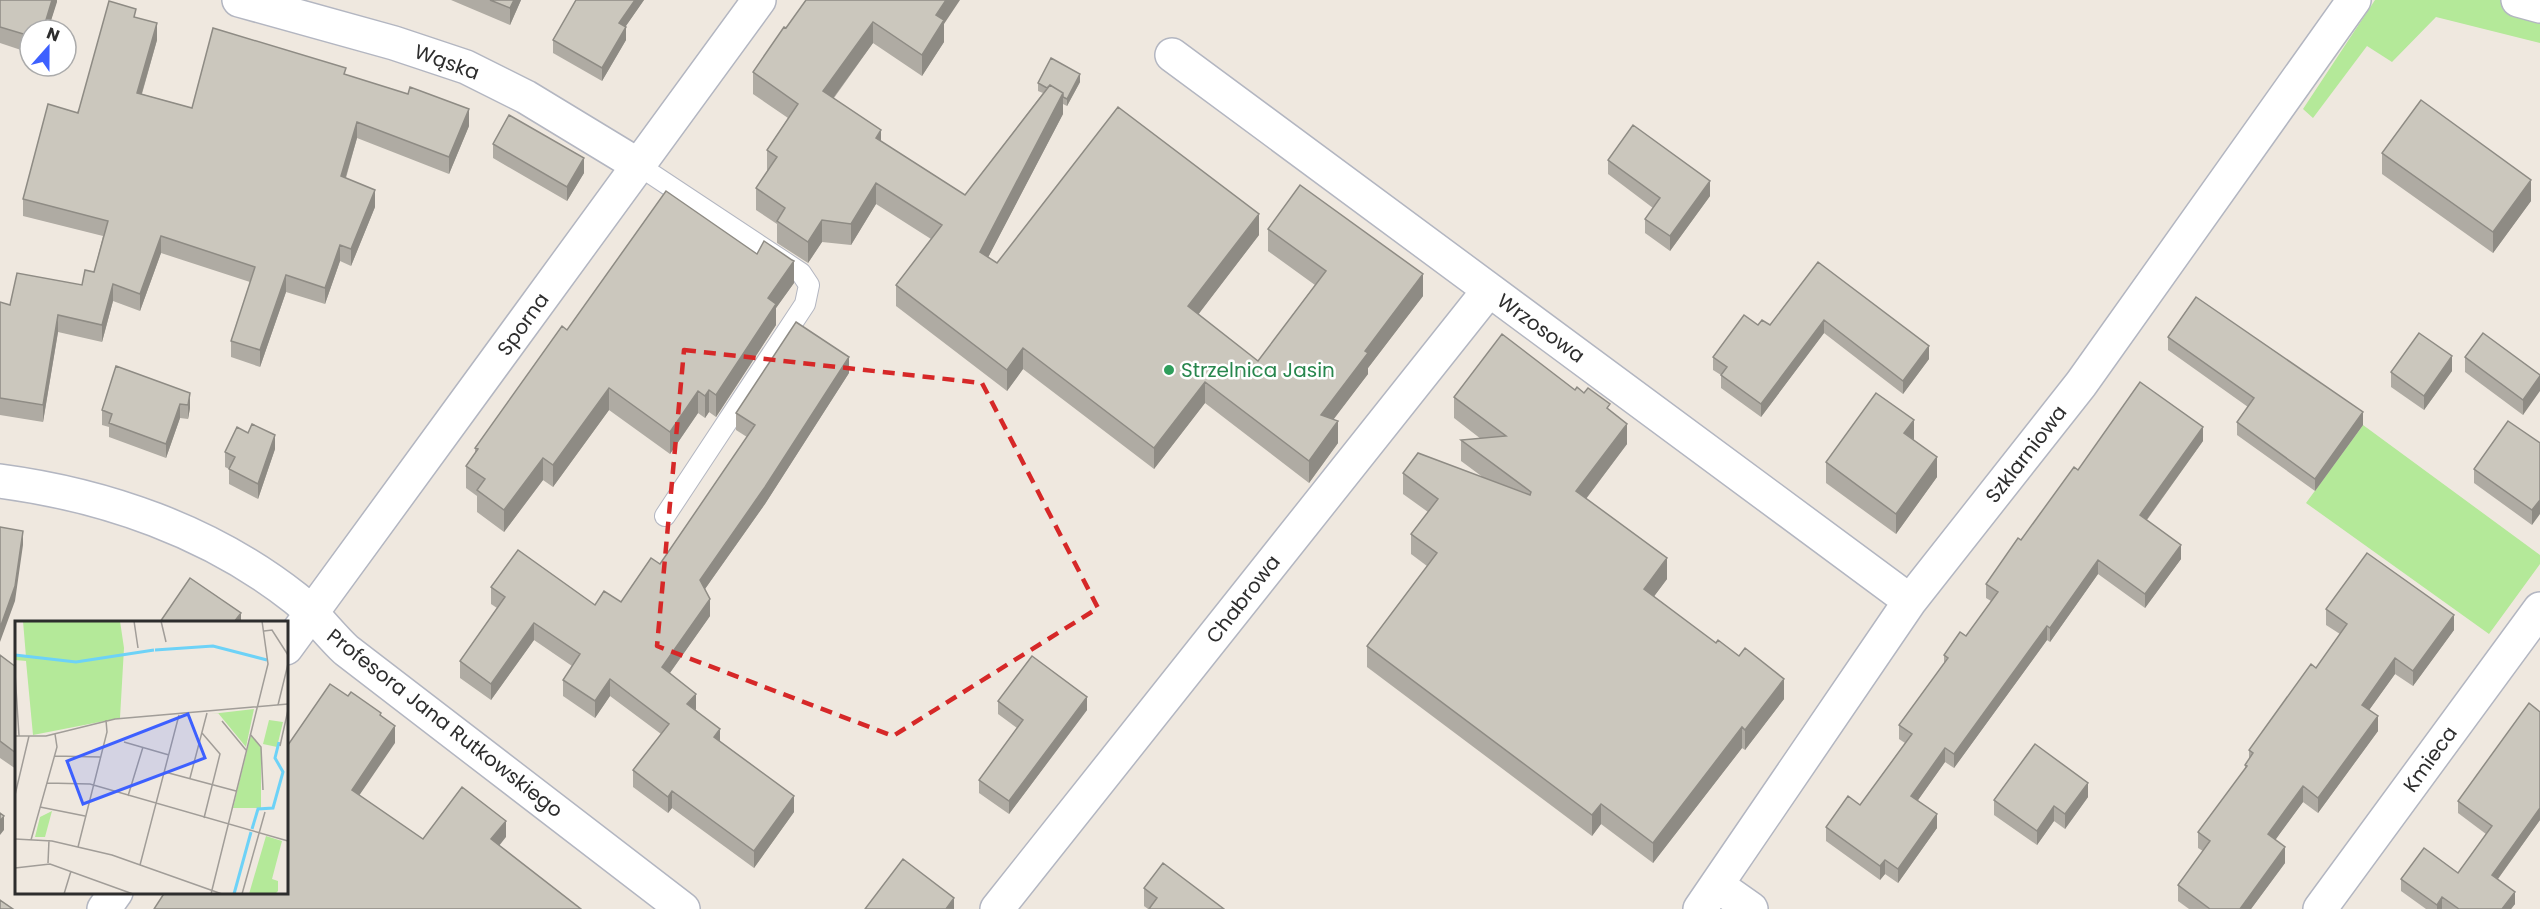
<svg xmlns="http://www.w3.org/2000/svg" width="2540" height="909" font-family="Poppins,sans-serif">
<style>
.green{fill:#b4e999}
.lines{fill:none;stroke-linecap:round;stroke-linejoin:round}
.lane-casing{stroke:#b3b6c1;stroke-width:22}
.street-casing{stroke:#b3b6c1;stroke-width:36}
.secondary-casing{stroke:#b3b6c1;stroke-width:36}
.lane{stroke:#fff;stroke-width:20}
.street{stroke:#fff;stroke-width:33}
.secondary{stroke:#fff;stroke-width:33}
.wall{fill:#afaba3}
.shaded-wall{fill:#8e8b84}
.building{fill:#cbc7bd;stroke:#8e8b84;stroke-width:1.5}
.marked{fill:none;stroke:#d62828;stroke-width:4.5;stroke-dasharray:12 8;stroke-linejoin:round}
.leisure-dot{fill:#2e9e5b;stroke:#fff;stroke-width:2}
.labels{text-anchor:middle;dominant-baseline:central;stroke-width:5;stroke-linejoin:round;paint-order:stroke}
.street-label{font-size:20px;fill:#2d2d2d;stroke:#fff}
.leisure-label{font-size:20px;fill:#27864d;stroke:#fff;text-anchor:start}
.inset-river{fill:none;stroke:#6dd2f7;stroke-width:3}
.inset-road{fill:none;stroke:#a19d98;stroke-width:1.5}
.view{fill:#3d60ff;fill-opacity:0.15;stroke:#3d60ff;stroke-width:3}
.inset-edge{fill:none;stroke:#2d2d2d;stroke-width:3}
</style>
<rect width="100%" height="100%" fill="#efe8df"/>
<path class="green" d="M2375 0H2534L2540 2V43L2436 17 2392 62 2367 46 2313 118 2303 109Z
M2363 425 2540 555V564L2489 634 2306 503Z"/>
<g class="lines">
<g class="lane-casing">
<path id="lane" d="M638 165 801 273 809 285 805 304 665 516"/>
</g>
<g class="street-casing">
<path id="street" d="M239 0 394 43 466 67 526 97 638 165
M1172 55 1910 601
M0 481C105 495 210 531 295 598 314 613 328 633 346 650L683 909
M286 648 759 0
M1717 885 1751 909
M104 909 116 892
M997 909 1489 290
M1700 909 1910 601 2081 384 2354 0
M2320 909 2540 609"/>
</g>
<g class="secondary-casing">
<path id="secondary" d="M2518 0 2540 6"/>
</g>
<use href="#lane" class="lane"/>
<use href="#street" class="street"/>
<use href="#secondary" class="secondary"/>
</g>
<path class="wall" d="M0 0H57L48 30H30V53L0 43Z
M451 0H521L510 25Z
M576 0H644L625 27 626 40 602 81 553 53V40Z
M806 0 944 24V42L922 76 873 43 834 98 881 142 965 195 1043 93 1038 91V83L1080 82 1067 106 1063 104V114L988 257 997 263 1259 235 1198 314 1258 361 1315 285 1268 251V229L1423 296 1368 368V374L1333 419 1338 443 1309 483 1205 403 1154 469 1023 369 1007 391 896 306V285L931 239 876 204 851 245 822 242 808 263 777 243V224L756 210V188L767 172V150L788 118 753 94V72L786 28Z
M136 17 157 40 142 94 192 108 346 75 469 126 449 174 357 138 346 178 375 207 351 266 340 261 325 304 286 292 260 367 231 357V341L250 282 161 253 140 311 113 301 102 342 58 332 43 422 0 415V302L10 305 82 285 94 272 103 236 23 216V199Z
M493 144 584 173 567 201 493 158Z
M2382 153 2531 201 2493 253 2382 174Z
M1608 160 1710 196 1670 251 1645 233V219L1653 208 1608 174Z
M1818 262 1929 359 1903 394 1824 333 1761 417 1721 388V375L1713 370V357L1758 325H1770Z
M794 283 776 308V325L716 417 709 412 705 418 698 413 670 454 609 410 553 487 543 480 504 532 477 512V496L466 488V466L475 454V448L567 330Z
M2168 337 2363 425 2315 491 2237 435V422L2248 407 2168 350Z
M2465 357 2540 375 2523 415 2465 372Z
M2452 371 2424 410 2391 387V372Z
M849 373 765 504 705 589 710 616 670 673 696 710 720 742 794 812 754 868 672 808 668 813 633 787V770L661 734 610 696 595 718 563 696V680L572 666 534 640 491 700 460 678V661L497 608 491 604V587L595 605 621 602 660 564 747 437 736 430V413Z
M190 393V408L188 419 180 418 166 458 109 437V427L102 425V410Z
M1454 397 1610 411 1627 444 1586 499 1667 579 1654 596 1784 699 1745 750 1742 748 1653 863 1601 824 1592 836 1367 667V646L1427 566 1411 554V534L1428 512 1403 494V473L1484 478 1461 461V440L1481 439 1454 418Z
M1914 440 1937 477 1896 534 1826 483V462Z
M2203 441 2147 520 2181 559 2145 608 2098 574 2050 642 2047 640 1954 768 1945 762 1918 800 1937 828 1898 883 1885 874 1880 880 1826 841V827L1860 805 1905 743 1899 739V725L1944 664V655L1966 636 1991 601 1986 598V584L2078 470Z
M2540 443 2532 525 2474 483V469Z
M275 449 258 499 229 484V469L225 467V452Z
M2326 609 2454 630 2413 686 2395 674 2369 710 2378 731 2318 813 2303 802 2275 840 2285 863 2251 909H2189L2178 901V885L2203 851 2198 848V832L2245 769V765L2249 760V750L2316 668 2340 634 2326 625Z
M0 655 16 667V769L0 758Z
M998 701 1087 710 1009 814 979 793V780L1017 728 998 714Z
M2088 797 2065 829 2054 821 2037 845 1994 815V800Z
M2458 801 2540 820 2498 879 2515 904 2511 909H2426L2401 891V879L2458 873 2486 834 2458 813Z
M1144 888 1224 909H1148L1144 906Z"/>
<path class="shaded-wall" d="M52 0H57V2L48 30H43Z
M514 0H521L510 25V8Z
M635 0H644L619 36V23Z
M946 0H960L944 24V42L922 76V55L936 15Z
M873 22V43L823 112V91Z
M157 23V40L137 110V93Z
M626 27V40L602 81V68Z
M1080 74V82L1067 106V99Z
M1063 93V114L980 273V252Z
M469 109V126L449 174V157Z
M357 122V138L341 193V176Z
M881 130V151L876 138Z
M584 158V173L567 201V187Z
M2531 180V201L2493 253V232Z
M1710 181V196L1670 251V236Z
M876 183V204L851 245V224Z
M375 190V207L351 266V249Z
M1259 214V235L1188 328V306Z
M822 220V242L808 263V242Z
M161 236V253L140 311V294Z
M340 245V261L325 304V288Z
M794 261V283L776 308V325L716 417V395L768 298Z
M1423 274V296L1368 368V374L1321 436V415L1365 351Z
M286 275V292L260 367V350Z
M113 284V301L102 342V325Z
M58 315V332L43 422V405Z
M1824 320V333L1761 417V404Z
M1929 346V359L1903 394V381Z
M1023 348V369L1007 391V370Z
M2452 356V371L2424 410V396Z
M849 357V373L765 504 700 596V580Z
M2540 376V391L2523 415V400Z
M1205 382V403L1154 469V448Z
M609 388V410L553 487V465Z
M709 390V412L705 418V396Z
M698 391V413L670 454V432Z
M190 393V408L188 419V405Z
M180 404V418L166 458V444Z
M2363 412V425L2315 491V479Z
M1914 420V440L1904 433Z
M1338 421V443L1309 483V461Z
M1627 424V444L1576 512V491Z
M2203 427V441L2140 529V515Z
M275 435V449L258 499V484Z
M1937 457V477L1896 534V514Z
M543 458V480L504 532V510Z
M2540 500V514L2532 525V510Z
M23 531V545L15 601 0 642V628Z
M2181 545V559L2145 608V594Z
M1667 558V579L1644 610V589Z
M2098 560V574L2050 642V628Z
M710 599V616L662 684V667Z
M241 613V622H234Z
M2454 615V630L2413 686V671Z
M534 623V640L491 700V684Z
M2047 626V640L1954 768V754Z
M2395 658V674L2362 720V705Z
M610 679V696L595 718V701Z
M1784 679V699L1745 750V730Z
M696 694V710L687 704Z
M1087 697V710L1009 814V801Z
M2378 716V731L2318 813V798Z
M395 726V743L352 806V790Z
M1742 727V748L1653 863V843Z
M720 729V746L714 737Z
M1945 748V762L1911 810V796Z
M2088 783V797L2065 829V814Z
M2303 786V802L2268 850V834Z
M672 791V808L668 813V797Z
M794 796V812L754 868V851Z
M1601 804V824L1592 836V815Z
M2054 806V821L2037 845V831Z
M2540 808V820L2492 887V875Z
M1937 814V828L1898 883V869Z
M4 816V830L0 835V821Z
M506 821V837L491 856V839Z
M2285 847V863L2251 909H2240Z
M1885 860V874L1880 880V866Z
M2515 892V904L2511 909H2502Z
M2442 897V909H2437V905Z
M954 898V909H946Z"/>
<path class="building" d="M0 0H52L43 30H30V36L0 27Z
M490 0H514L510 8Z
M576 0H635L619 23 626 27 602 68 553 40Z
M806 0H946L936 15 944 20 922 55 873 22 823 91 881 130 876 138 965 195 1050 85 1063 93 980 252 997 263 1118 107 1259 214 1188 306 1258 361 1326 271 1268 229 1300 185 1423 274 1365 351 1368 353 1321 415 1338 421 1309 461 1205 382 1154 448 1023 348 1007 370 896 285 942 225 876 183 851 224 822 220 808 242 777 221 785 208 756 188 777 157 767 150 798 104 753 72 784 27 786 28Z
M109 1 136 9 134 17 157 23 137 93 192 108 213 28 346 68 344 74 408 94 410 87 469 109 449 157 357 122 341 176 375 190 351 249 340 245 325 288 286 275 260 350 231 341 255 267 161 236 140 294 113 284 102 325 58 315 43 405 0 398V302L10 305 17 273 82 285 85 270 94 272 108 221 23 199 48 104 78 113Z
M1051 58 1080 74 1067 99 1063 97V93L1050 85 1047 88 1038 83Z
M2421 100 2531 180 2493 232 2382 153Z
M509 115 584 158 567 187 493 144Z
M1633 125 1710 181 1670 236 1645 219 1660 198 1608 160Z
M666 191 757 254 764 241 792 260 794 261 768 298 776 304 716 395 709 390 705 396 698 391 670 432 609 388 553 465 543 458 504 510 477 490 485 479 466 466 478 449 475 448 562 326 567 330Z
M1818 262 1929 346 1903 381 1824 320 1761 404 1721 375 1727 367 1713 357 1744 315 1758 325 1762 320 1770 325Z
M2196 297 2363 412 2315 479 2237 422 2254 398 2168 337Z
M796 322 849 357 765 487 700 580 710 599 662 667 696 694 687 704 720 729 714 737 794 796 754 851 672 791 668 797 633 770 669 724 610 679 595 701 563 680 580 654 534 623 491 684 460 661 505 597 491 587 518 550 595 605 604 591 621 602 651 558 660 564 755 425 736 413Z
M2419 333 2452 356 2424 396 2391 372Z
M2483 333 2540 375V376L2523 400 2465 357Z
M1502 334 1575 390 1577 387 1584 393 1588 388 1610 404 1607 408 1627 424 1576 491 1667 558 1644 589 1716 643 1718 640 1739 656 1745 648 1784 679 1745 730 1742 727 1653 843 1601 804 1592 815 1367 646 1437 553 1411 534 1438 499 1403 473 1418 453 1530 495 1531 492 1461 440 1506 436 1454 397Z
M116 366 190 393 188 405 180 404 166 444 109 423 112 414 102 410Z
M2140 382 2203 427 2140 515 2181 545 2145 594 2098 560 2050 628 2047 626 1954 754 1945 748 1911 796 1937 814 1898 869 1885 860 1880 866 1826 827 1848 796 1860 805 1912 734 1899 725 1948 658 1944 655 1960 632 1966 636 1998 592 1986 584 2018 538 2021 540 2074 467 2078 470Z
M1876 393 1914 420 1904 433 1937 457 1896 514 1826 462Z
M2508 421 2540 443V500L2532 510 2474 469Z
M252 424 275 435 258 484 229 469 235 457 225 452 237 427 248 433Z
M0 527 23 531 15 586 0 628Z
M2367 553 2454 615 2413 671 2395 658 2362 705 2378 716 2318 798 2303 786 2268 834 2285 847 2240 909H2210L2178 885 2210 841 2198 832 2247 766 2245 765 2253 753 2249 750 2311 664 2316 668 2347 624 2326 609Z
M190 578 241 613 234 622H160Z
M0 655 16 667V753L0 741Z
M1032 656 1087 697 1009 801 979 780 1023 720 998 701Z
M330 684 348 696 351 692 381 713 380 715 395 726 352 790 423 839 462 787 506 821 491 839 581 909H154L165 892H286V745H288Z
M2529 703 2540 712V808L2492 875 2515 892 2502 909H2459L2442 897 2437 905 2401 879 2424 848 2458 873 2492 826 2458 801Z
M2035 744 2088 783 2065 814 2054 806 2037 831 1994 800Z
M0 813 4 816 0 821Z
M903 859 954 898 946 909H865Z
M1163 863 1224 909H1149L1157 898 1144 888Z
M0 900 13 909H0Z"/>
<path class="marked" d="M684 350 982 383 1098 608 893 736 657 646Z"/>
<circle class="leisure-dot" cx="1169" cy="370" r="6"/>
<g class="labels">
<g class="street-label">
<text transform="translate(447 62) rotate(20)">Wąska</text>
<text transform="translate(523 324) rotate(-54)">Sporna</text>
<text transform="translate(1541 328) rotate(36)">Wrzosowa</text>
<text transform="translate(2026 454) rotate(-52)">Szklarniowa</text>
<text transform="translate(1243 599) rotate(-52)">Chabrowa</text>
<text transform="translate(445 723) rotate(38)">Profesora Jana Rutkowskiego</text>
<text transform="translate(2430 759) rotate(-54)">Kmieca</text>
</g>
<g class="leisure-label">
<text x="1181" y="370">Strzelnica Jasin</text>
</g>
</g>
<g transform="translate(15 621)">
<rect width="273" height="273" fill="#efe8df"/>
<path d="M8 0H105L109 27 105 97 18 114 11 40 0 39V34L11 36ZM239 88 231 126 203 92 196 93ZM254 99 268 101 262 126 248 123ZM236 114 246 127V187H218ZM37 190 30 216H20L25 196ZM251 215 267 220 257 258 263 260V270L260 273H234Z" fill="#b4e999"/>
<path class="inset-river" d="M140 29 198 25 252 39M0 34 61 41 139 29M237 208 243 188 258 187 268 151 260 137 264 121M219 273 236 211"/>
<path class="inset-road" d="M119 0 123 27M146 0 151 21M249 10 257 9 273 34M0 52 4 115M263 84 273 43M207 100 231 129M187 112 205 133 189 197M235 113 246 126 248 169M0 115H31L100 98 273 83M109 121 154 134M265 125 273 89M39 135 85 136M150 151 221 170M175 157 192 92M32 162 75 163 273 220M0 174 14 115M113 175 128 126M25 186 70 195M0 218 37 220 97 234 207 273M16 219 42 126 40 113M63 226 92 111 91 99M33 242 34 219M125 244 164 94M0 247 35 243 118 273M49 273 56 250M196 273 253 43 247 0M227 273 250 191"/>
<path class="view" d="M173 93 190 137 68 183 52 140Z"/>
<rect width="273" height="273" class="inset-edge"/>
</g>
<g transform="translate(48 48) rotate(21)"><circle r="28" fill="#ffffff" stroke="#ababab" stroke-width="1.5"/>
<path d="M0-4.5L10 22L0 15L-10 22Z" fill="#3d60ff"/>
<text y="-9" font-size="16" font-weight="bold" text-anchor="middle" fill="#2d2d2d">N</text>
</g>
</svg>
